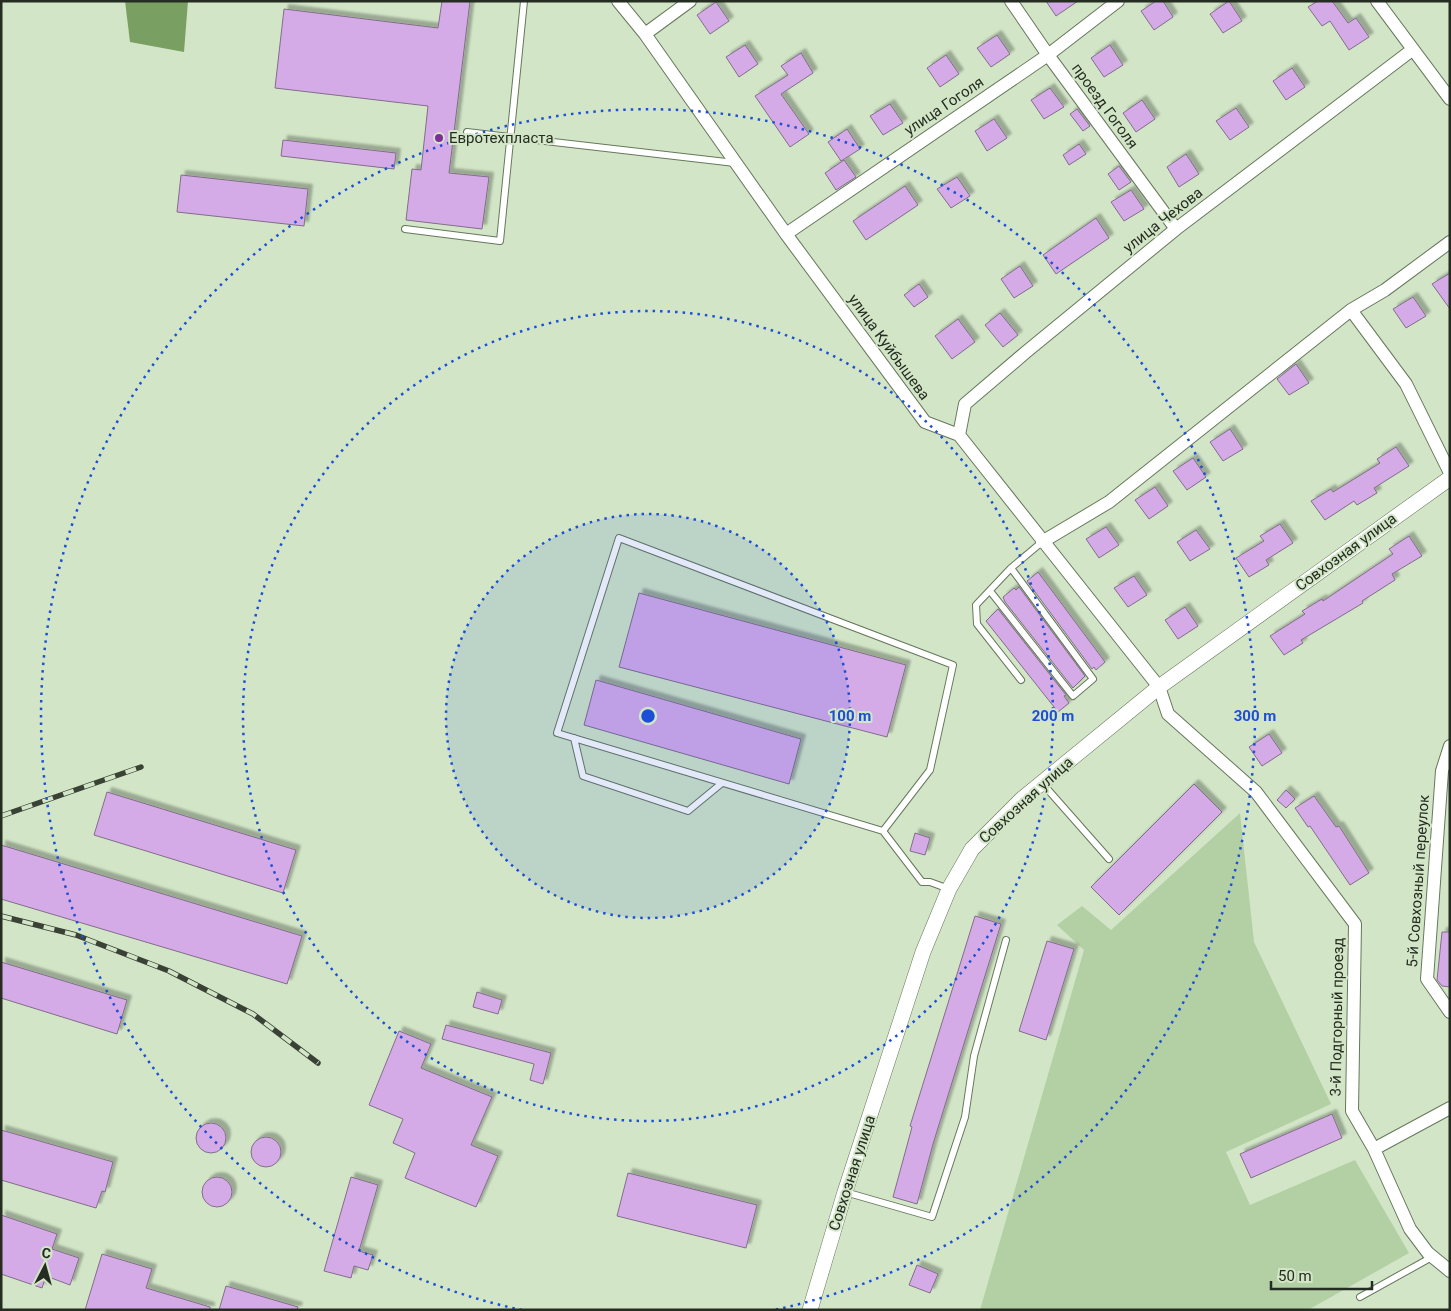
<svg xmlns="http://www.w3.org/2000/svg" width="1451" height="1311" font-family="Roboto,sans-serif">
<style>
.green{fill:#b3cfa4}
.water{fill:#799f63}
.building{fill:#d5abe7;stroke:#816d89;filter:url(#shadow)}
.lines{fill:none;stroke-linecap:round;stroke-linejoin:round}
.service-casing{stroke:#66785c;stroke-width:8}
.minor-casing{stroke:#66785c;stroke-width:14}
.tertiary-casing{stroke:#66785c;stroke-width:16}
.service{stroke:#fff;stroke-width:6}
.minor{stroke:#fff;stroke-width:12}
.tertiary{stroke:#fff;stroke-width:15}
.rail-casing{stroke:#3a4235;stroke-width:5.5}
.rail{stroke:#d2e6c7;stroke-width:4;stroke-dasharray:11;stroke-linecap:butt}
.ring{fill:none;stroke:#1d4ed8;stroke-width:2.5;stroke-dasharray:2.5 5}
.poi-dot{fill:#7f2c9c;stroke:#d2e6c7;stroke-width:2}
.labels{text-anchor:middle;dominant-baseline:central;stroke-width:4;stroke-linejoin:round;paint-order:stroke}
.street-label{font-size:15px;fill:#252c21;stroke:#d2e6c7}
.poi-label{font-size:15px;fill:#252c21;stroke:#d2e6c7;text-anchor:start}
.centre{fill:#1d4ed8;stroke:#d2e6c7;stroke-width:2.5}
.ring-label{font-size:15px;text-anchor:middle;font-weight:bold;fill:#1d4ed8;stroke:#d2e6c7;stroke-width:4;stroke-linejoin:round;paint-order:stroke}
</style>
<defs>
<filter id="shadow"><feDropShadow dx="4.5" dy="-4.5" stdDeviation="1" flood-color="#0004"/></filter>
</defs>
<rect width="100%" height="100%" fill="#d2e6c7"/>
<path class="green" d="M1240 813 1254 942 1331 1104 1226 1152 1250 1205 1355 1160 1409 1253 1308 1310H980L1084 950 1057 925 1082 906 1111 930Z"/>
<path class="water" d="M125 1H188L184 52 130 42Z"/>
<path class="building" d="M442 1H470L449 173 489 177 482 229 406 220 412 169 421 170 428 106 275 88 284 9 438 28Z
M1046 1H1078L1056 16Z
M1156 1H1163L1173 17 1154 30 1141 11Z
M1229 1 1242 21 1223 33 1210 14Z
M1318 1H1332L1348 23 1356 18 1369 37 1349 50 1330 21 1322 26 1308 7Z
M716 2 729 21 710 34 697 15Z
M997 35 1010 54 991 67 977 48Z
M745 45 758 64 739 77 726 57Z
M1110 45 1123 65 1104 77 1091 58Z
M801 53 813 73 781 94 809 134 790 147 755 96 788 75 781 66Z
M946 55 959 74 940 87 927 68Z
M1292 68 1305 87 1286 100 1273 81Z
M1050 88 1064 107 1044 119 1031 100Z
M1142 100 1155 119 1136 132 1123 113Z
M890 104 903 123 883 135 870 116Z
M1236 108 1249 127 1230 140 1216 121Z
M1077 109 1090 126 1083 131 1070 114Z
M994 119 1007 138 987 151 975 131Z
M847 129 860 149 841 161 828 142Z
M283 140 396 153 394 169 281 156Z
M1079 144 1086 154 1069 165 1063 155Z
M1186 154 1199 174 1179 187 1167 167Z
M844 160 856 177 836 190 825 173Z
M1119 166 1131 182 1119 190 1108 174Z
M181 175 308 189 304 226 177 212Z
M957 177 970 196 951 208 937 189Z
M905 186 918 205 866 240 853 221Z
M1131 190 1144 209 1124 221 1111 202Z
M1096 218 1109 238 1056 274 1043 255Z
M1020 266 1033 286 1014 298 1001 279Z
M1450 273V309L1432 284Z
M919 284 928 297 914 307 904 295Z
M1413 297 1426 316 1406 328 1393 309Z
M1000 313 1018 335 1003 347 985 325Z
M958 319 975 342 952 359 935 336Z
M1296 364 1309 383 1289 395 1277 379Z
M1230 429 1243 449 1223 461 1210 442Z
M1396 447 1409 466 1374 488 1377 493 1357 505 1354 501 1325 520 1311 501 1331 489 1333 492 1380 463 1377 459Z
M1193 458 1206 477 1187 490 1173 471Z
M1155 487 1168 506 1149 519 1135 500Z
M1280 524 1293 543 1266 560 1269 565 1249 577 1236 558 1264 541 1260 536Z
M1106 527 1119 545 1099 558 1086 539Z
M1196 530 1210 549 1190 561 1177 542Z
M1409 536 1422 556 1392 574 1395 580 1362 601 1363 603 1301 640 1303 643 1284 655 1270 636 1305 614 1302 611 1322 599 1323 601 1393 554 1389 549Z
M1038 572 1105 662 1096 670 1094 667 1092 669 1027 581Z
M1134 576 1147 595 1128 607 1114 588Z
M1019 587 1085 676 1073 688 1005 602 1003 597 1014 588 1016 590Z
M639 593 906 665 887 737 619 667Z
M1185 607 1198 626 1178 639 1165 620Z
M998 609 1066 695 1064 696 1069 703 1058 712 986 621Z
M596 680 801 739 789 784 584 725Z
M1269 734 1282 753 1262 766 1249 747Z
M1194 784 1222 812 1119 915 1091 887Z
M1286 790 1295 799 1286 808 1277 800Z
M107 792 296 850 283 893 94 835Z
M1314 796 1336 827 1339 826 1369 873 1350 885 1310 826 1308 827 1295 808Z
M915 833 930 838 925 855 910 851Z
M1 845 302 936 287 984 1 899Z
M975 916 1001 924 933 1144 917 1204 893 1197 912 1127 910 1126Z
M1442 932H1450V987L1442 986 1437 980Z
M1047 941 1074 949 1046 1040 1019 1031Z
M1 962 127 1000 117 1034 1 998Z
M477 992 502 1000 498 1014 473 1007Z
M446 1025 551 1053 543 1084 530 1080 534 1064 442 1039Z
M399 1031 431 1044 421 1068 492 1097 471 1145 498 1156 476 1207 405 1178 415 1153 393 1143 403 1119 369 1105Z
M1332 1114 1342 1138 1251 1178 1240 1154Z
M196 1138a15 15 0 1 1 30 0a15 15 0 1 1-30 0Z
M1 1130 113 1162 105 1192 102 1191 96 1208 1 1180Z
M251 1152a15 15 0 1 1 30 0a15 15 0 1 1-30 0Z
M628 1173 757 1205 746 1248 617 1216Z
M202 1192a15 15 0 1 1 30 0a15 15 0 1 1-30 0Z
M351 1177 378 1185 359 1251 373 1255 368 1270 354 1266 351 1278 324 1271Z
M1 1215 57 1234 52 1249 79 1258 70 1285 46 1276 42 1288 1 1274Z
M102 1254 152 1269 146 1288 210 1307V1310H85Z
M917 1265 938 1274 930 1293 909 1285Z
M226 1286 298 1307 297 1310H219Z"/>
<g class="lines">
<g class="service-casing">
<path id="service" d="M467 132 735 163
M405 229 500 241 524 1
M990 591 1073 696 1093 679 1011 568
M1021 680 977 624 976 605 1011 568 1042 542
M574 738 583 776 688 811 722 783
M1042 783 1109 859
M883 831 557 733 619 538 953 665 930 770 883 831 922 882H930L949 889
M845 1192 932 1217 965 1117 974 1056 1006 940
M1360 1297 1432 1257"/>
</g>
<g class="minor-casing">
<path id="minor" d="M618 1 645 34 786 234 925 422 959 435 1159 687 1168 714 1256 792 1355 924 1352 1111 1374 1149 1410 1229 1428 1253 1450 1271
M1011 1 1048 55 1176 229
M1377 1 1450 99
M645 34 690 1
M786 234 1048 55 1118 1
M1351 310 1406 384 1450 473
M959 435 965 404 1026 352 1176 229 1412 50
M1042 542 1109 502 1351 310 1385 290 1450 242
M1450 746 1442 771 1427 979 1450 1012
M1374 1149 1450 1108"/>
</g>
<g class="tertiary-casing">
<path id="tertiary" d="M810 1310 845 1192 923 952 949 889 972 849 1022 799 1159 687 1450 478"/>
</g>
<use href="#service" class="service"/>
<use href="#minor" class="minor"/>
<use href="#tertiary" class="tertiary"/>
<g class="rail-casing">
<path id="rail" d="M1 816 141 767
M1 916 76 935 169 971 253 1014 318 1063"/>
</g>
<use href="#rail" class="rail"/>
</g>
<circle cx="648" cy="716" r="202" fill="#1d4ed8" fill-opacity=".12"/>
<g class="ring">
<circle cx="648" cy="716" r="202"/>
<circle cx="648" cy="716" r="405"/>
<path d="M522 1310A607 607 0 1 1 774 1310"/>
</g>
<circle class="poi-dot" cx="439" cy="138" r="5"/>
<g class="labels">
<g class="street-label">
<text transform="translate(944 106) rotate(-34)">улица Гоголя</text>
<text transform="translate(1105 106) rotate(54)">проезд Гоголя</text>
<text transform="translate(1163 220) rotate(-38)">улица Чехова</text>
<text transform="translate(889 347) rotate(54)">улица Куйбышева</text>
<text transform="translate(1346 552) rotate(-36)">Совхозная улица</text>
<text transform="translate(1026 800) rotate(-42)">Совхозная улица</text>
<text transform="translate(1418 881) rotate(-86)">5-й Совхозный переулок</text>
<text transform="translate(1337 1017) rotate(-89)">3-й Подгорный проезд</text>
<text transform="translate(852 1173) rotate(-72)">Совхозная улица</text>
</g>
<g class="poi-label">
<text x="449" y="138">Евротехпласта</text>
</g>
</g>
<circle cx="648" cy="716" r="8" class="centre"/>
<g class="ring-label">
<text x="850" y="721">100 m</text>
<text x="1053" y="721">200 m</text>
<text x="1255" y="721">300 m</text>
</g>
<rect width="1451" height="1311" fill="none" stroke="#252c21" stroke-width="5"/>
<g transform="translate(45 1266) rotate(6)" stroke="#d2e6c7" stroke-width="4" paint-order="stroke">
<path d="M0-4L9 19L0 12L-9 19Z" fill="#252c21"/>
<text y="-8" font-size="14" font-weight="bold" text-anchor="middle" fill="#252c21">С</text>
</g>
<path d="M1271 1281v8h101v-8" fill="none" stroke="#252c21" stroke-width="2.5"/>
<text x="1278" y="1281" font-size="15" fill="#252c21" stroke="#d2e6c7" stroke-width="4" paint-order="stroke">50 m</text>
</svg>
